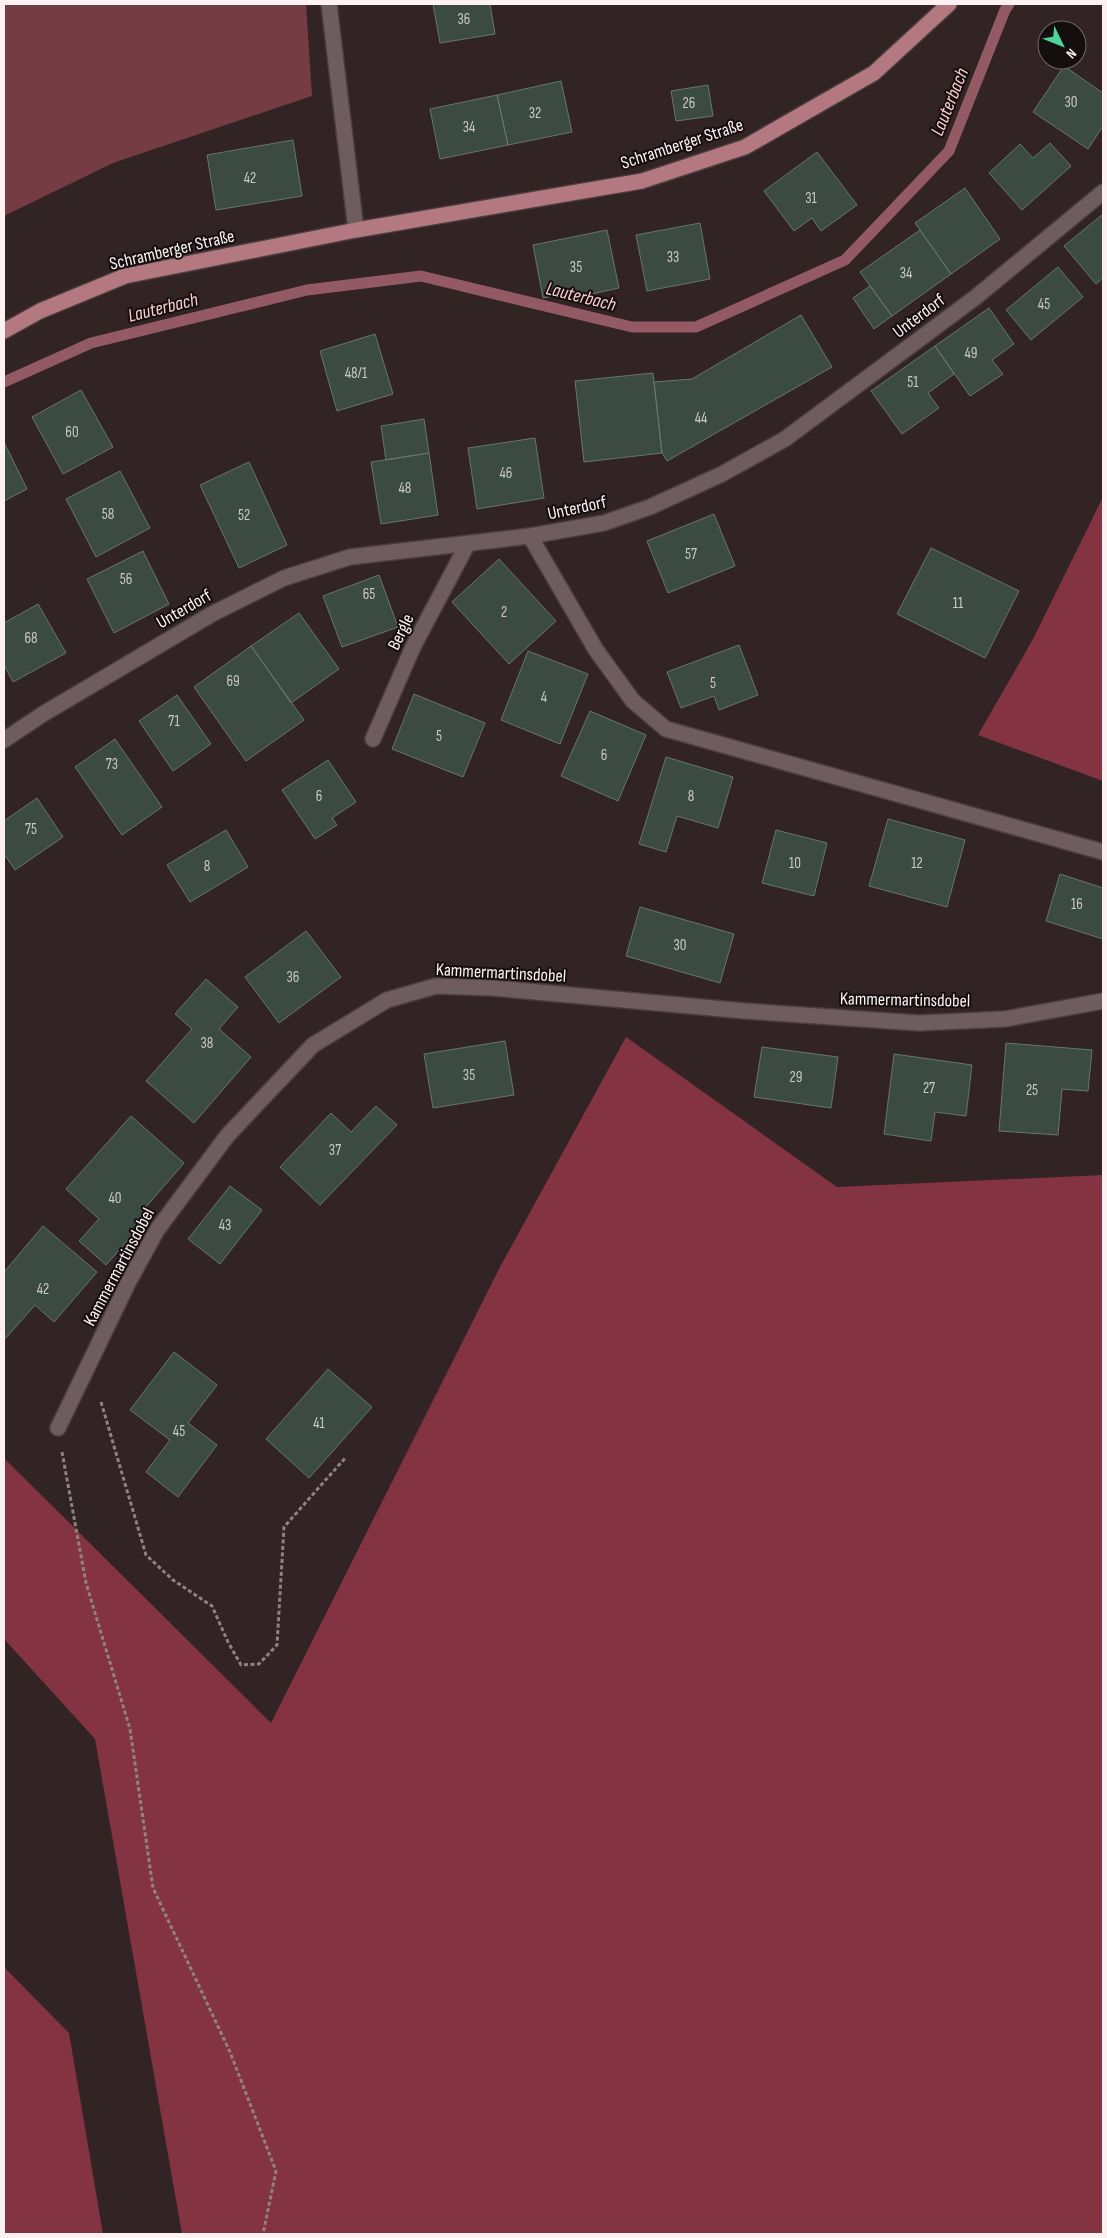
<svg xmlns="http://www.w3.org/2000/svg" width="1107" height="2238" font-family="'Sofia Sans Condensed',sans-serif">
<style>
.green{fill:#763c44}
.forest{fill:#833341}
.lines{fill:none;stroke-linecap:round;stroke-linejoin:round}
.stream{stroke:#935a66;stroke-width:11}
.building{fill:#3b4b43;stroke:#66776e}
.minor-casing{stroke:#4c3e3f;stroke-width:18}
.major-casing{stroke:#4c3e3f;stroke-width:18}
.path{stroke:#908283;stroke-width:3;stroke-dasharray:4 2.5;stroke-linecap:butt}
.minor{stroke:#6e5c5e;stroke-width:15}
.major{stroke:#b47980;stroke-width:15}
.labels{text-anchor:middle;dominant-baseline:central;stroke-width:4;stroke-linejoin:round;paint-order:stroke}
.number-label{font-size:15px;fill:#ccc8c6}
.street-label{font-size:18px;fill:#fdf1f2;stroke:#150e0f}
.water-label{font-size:19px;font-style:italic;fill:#fecdd2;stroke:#150e0f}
</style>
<rect width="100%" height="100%" fill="#322324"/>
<path class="green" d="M4 4H306L312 96 113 163 4 216Z"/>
<path class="forest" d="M1103 497V781L978 735 1033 639Z
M626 1037 837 1187 1103 1175V2234H182L95 1739 4 1639V1458L271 1723 500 1267Z
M4 1967 69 2033 103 2234H4Z"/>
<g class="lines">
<path class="stream" d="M4 382 91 343 307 290 421 276 632 327H696L845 260 949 151 1005 10 1009 4"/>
</g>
<path class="building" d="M433 4H490L495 34 440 43Z
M1064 66 1103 93V126L1088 149 1033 112Z
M561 81 572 132 508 145 497 95Z
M708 85 713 116 676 121 671 91Z
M497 95 508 145 440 159 430 109Z
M293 140 302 196 216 210 207 155Z
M1050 143 1071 166 1022 210 989 173 1020 144 1033 158Z
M817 152 857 205 821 231 812 218 794 231 764 191Z
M965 188 1000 239 951 274 915 223Z
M1103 214V278L1096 284 1064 246Z
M700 223 710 279 647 291 636 235Z
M607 230 619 288 564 300 563 294 543 298 533 245Z
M920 230 951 274 892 316 860 272Z
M1058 267 1083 297 1031 340 1006 310Z
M870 286 892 316 874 329 853 298Z
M989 308 1014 344 992 360 1003 374 970 396 935 346Z
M801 315 832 367 667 461 662 453 654 382 692 379Z
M375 334 393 394 337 411 320 351Z
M935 346 954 374 928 393 939 408 902 434 871 391Z
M653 373 662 453 584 462 575 381Z
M81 390 113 447 63 474 32 417Z
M424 419 429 453 386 460 381 426Z
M535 438 544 498 477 509 468 448Z
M4 442 27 489 4 501Z
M429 453 438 515 381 524 371 462Z
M249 462 287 545 239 568 200 485Z
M120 471 150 528 96 557 66 499Z
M714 514 735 566 668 593 647 541Z
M931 548 1019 591 985 658 897 614Z
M143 551 169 604 114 633 87 579Z
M499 559 556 621 509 664 452 602Z
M379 575 398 627 342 647 323 596Z
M38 604 66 653 13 682 4 665V623Z
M299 613 339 669 291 703 251 646Z
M739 645 758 695 719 710 714 696 681 708 667 672Z
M251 646 304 720 246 761 194 687Z
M528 651 588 674 560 744 501 720Z
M414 694 485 723 463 777 392 749Z
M177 695 211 744 173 771 139 721Z
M590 711 646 735 618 801 561 776Z
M115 739 162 807 122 835 75 767Z
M666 757 733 777 718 828 677 816 666 852 639 844Z
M328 760 356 802 332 818 337 825 315 839 282 790Z
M37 798 63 837 15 870 4 854V821Z
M888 819 965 840 947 907 869 886Z
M226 830 248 867 190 902 167 865Z
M776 830 827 843 814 896 762 883Z
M1060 874 1103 888V939L1046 921Z
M640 907 734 934 720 983 626 956Z
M306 931 341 977 279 1023 245 977Z
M206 979 238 1007 219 1029 251 1057 194 1123 146 1081 192 1029 175 1014Z
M505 1041 514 1095 433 1108 424 1054Z
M1006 1043 1092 1050 1088 1091 1062 1089 1058 1135 999 1131Z
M762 1047 838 1057 831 1108 754 1097Z
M894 1054 972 1065 966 1116 935 1112 931 1141 884 1134Z
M376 1106 397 1125 320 1205 280 1167 331 1113 351 1132Z
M131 1116 184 1163 145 1208 152 1213 106 1265 79 1241 99 1219 66 1189Z
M230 1186 262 1210 220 1264 188 1239Z
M43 1226 97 1272 54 1322 35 1305 4 1340V1272Z
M174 1352 217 1385 188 1423 217 1445 178 1497 146 1472 170 1440 130 1410Z
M328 1369 372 1407 309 1478 266 1439Z"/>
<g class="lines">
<g class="minor-casing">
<path id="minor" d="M329 4 356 230
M530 536 596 650 633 701 666 729 1103 852
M373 739 413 647 467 545
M4 740 43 714 212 614 284 578 350 557 530 536 604 523 650 507 722 474 785 439 976 297 1103 192
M58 1428 128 1283 157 1230 227 1136 313 1045 387 1000 436 986 493 988 745 1011 919 1023 1005 1019 1103 1001"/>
</g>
<g class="major-casing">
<path id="major" d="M4 331 40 311 125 276 356 230 642 181 745 147 874 73 949 4"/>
</g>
<path class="path" d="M101 1402 146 1555 173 1580 212 1606 228 1642 241 1665 259 1664 277 1645 284 1527 346 1457
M62 1452 86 1583 130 1729 153 1888 230 2052 276 2171 263 2234"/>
<use href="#minor" class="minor"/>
<use href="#major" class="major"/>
</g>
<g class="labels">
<g class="number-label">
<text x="464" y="19">36</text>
<text x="1071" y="102">30</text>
<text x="689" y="103">26</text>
<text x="535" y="113">32</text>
<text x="469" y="127">34</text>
<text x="250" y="178">42</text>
<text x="811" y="198">31</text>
<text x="673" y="257">33</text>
<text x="576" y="267">35</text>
<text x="906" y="273">34</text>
<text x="1044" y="304">45</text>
<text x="971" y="353">49</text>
<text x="356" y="373">48/1</text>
<text x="913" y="382">51</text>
<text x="701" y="418">44</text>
<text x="72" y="432">60</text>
<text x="506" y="473">46</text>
<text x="405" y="488">48</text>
<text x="108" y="514">58</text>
<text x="244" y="515">52</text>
<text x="691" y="554">57</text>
<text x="126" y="579">56</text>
<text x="369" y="594">65</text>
<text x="958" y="603">11</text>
<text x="504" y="612">2</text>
<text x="31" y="638">68</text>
<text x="233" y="681">69</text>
<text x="713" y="683">5</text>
<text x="544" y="697">4</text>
<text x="174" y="721">71</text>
<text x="439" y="736">5</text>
<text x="604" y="755">6</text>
<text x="112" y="764">73</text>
<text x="319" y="796">6</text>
<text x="691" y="796">8</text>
<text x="31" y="829">75</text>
<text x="795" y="863">10</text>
<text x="917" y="863">12</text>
<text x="207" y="866">8</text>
<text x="1077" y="904">16</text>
<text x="680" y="945">30</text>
<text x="293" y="977">36</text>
<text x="207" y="1043">38</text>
<text x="469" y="1075">35</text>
<text x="796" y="1077">29</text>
<text x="929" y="1088">27</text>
<text x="1032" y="1090">25</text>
<text x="335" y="1150">37</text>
<text x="115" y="1198">40</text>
<text x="225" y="1225">43</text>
<text x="43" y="1289">42</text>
<text x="319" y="1423">41</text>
<text x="179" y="1431">45</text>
</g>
<g class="street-label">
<text transform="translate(682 144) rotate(-18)">Schramberger Straße</text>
<text transform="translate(172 250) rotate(-13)">Schramberger Straße</text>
<text transform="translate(919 316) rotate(-37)">Unterdorf</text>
<text transform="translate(577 508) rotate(-12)">Unterdorf</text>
<text transform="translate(184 609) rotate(-30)">Unterdorf</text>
<text transform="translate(401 632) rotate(-64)">Bergle</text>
<text transform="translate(501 973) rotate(3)">Kammermartinsdobel</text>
<text transform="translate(905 1000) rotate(1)">Kammermartinsdobel</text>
<text transform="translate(119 1267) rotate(-62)">Kammermartinsdobel</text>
</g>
<g class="water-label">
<text transform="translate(950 102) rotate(-68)">Lauterbach</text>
<text transform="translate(581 297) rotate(14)">Lauterbach</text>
<text transform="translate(163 308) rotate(-14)">Lauterbach</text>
</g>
</g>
<rect width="1107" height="2238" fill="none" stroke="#fdf1f2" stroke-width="10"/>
<g transform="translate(1062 45) rotate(133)"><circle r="24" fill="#150e0f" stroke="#72696a"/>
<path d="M0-4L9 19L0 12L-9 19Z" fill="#4cd49b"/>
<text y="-8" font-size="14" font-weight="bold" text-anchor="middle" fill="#fdf1f2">N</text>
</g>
</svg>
